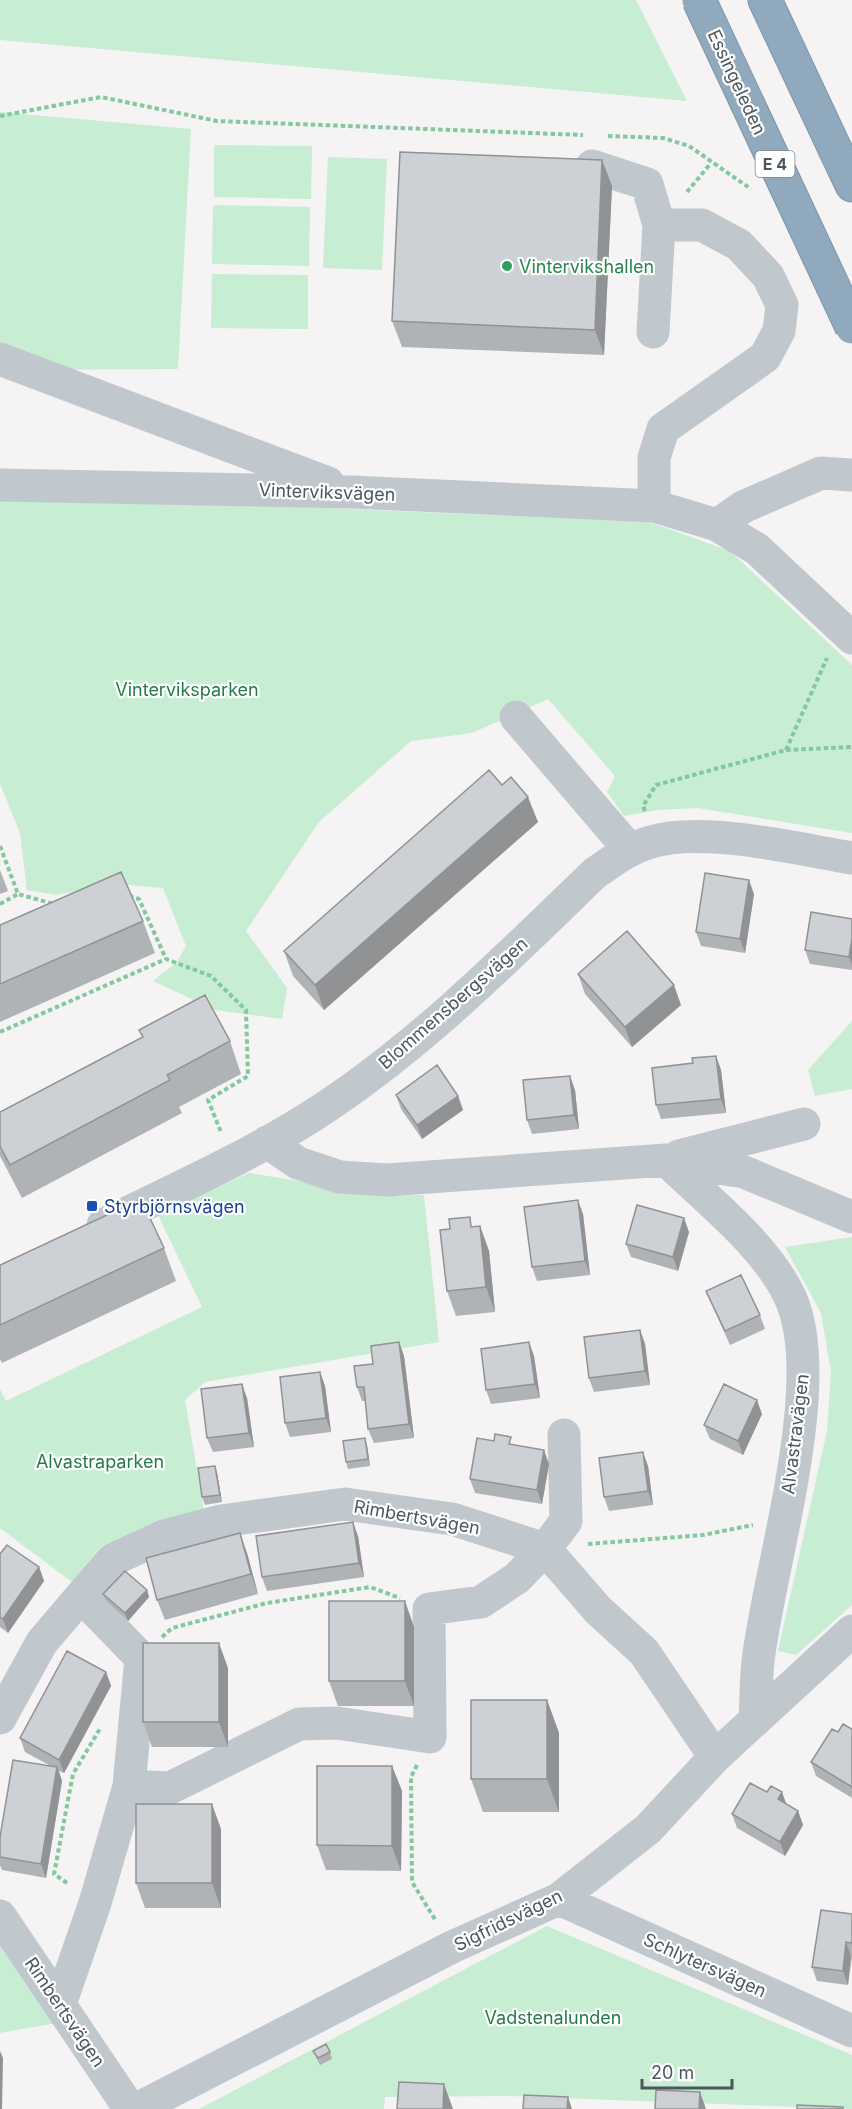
<svg xmlns="http://www.w3.org/2000/svg" width="852" height="2109" font-family="Inter,sans-serif">
<style>
.green{fill:#c7edd3}
.lines{fill:none;stroke-linecap:round;stroke-linejoin:round}
.highway-casing{stroke:#7b94a8;stroke-width:35}
.path{stroke:#82c8a0;stroke-width:4;stroke-dasharray:4.5 3;stroke-linecap:butt}
.minor{stroke:#c0c8ce;stroke-width:33}
.highway{stroke:#90a9bc;stroke-width:33}
.highway-bridge-casing{stroke:#7b94a8;stroke-width:35;stroke-linecap:butt}
.highway-bridge{stroke:#90a9bc;stroke-width:33}
.wall{fill:#b0b3b6}
.shaded-wall{fill:#909294}
.building{fill:#cdd0d4;stroke:#909294;stroke-width:1.5}
.leisure-dot{fill:#2e9e5b;stroke:#fff;stroke-width:2}
.transit-dot{fill:#1a4fb4;stroke:#fff;stroke-width:2}
.labels{text-anchor:middle;dominant-baseline:central;stroke-width:4.5;stroke-linejoin:round;paint-order:stroke}
.shield{fill:#fff;stroke:#82898f;stroke-width:1.5}
.shield-label{font-size:16px;font-weight:bold;fill:#4c575f}
.street-label{font-size:18px;fill:#4c575f;stroke:#fff}
.leisure-label{font-size:18px;fill:#27864d;stroke:#fff;text-anchor:start}
.park-label{font-size:18px;fill:#217c48;stroke:#fff}
.transit-label{font-size:18px;fill:#164399;stroke:#fff;text-anchor:start}
</style>
<rect width="100%" height="100%" fill="#f5f3f3"/>
<path class="green" d="M0 0H636L687 101 0 40Z
M0 112 191 129 178 369 0 370Z
M214 145 312 146 311 199 214 197Z
M328 157 387 159 382 270 323 268Z
M213 205 310 207 309 266 212 264Z
M212 274 308 275V329L211 328Z
M0 500 211 503 649 522 730 551 852 665V833L698 808 658 810 624 816 607 792 615 776 548 699 472 733 411 741 319 822 246 931 287 988 282 1019 215 1010 153 981 177 962 186 946 163 888 115 884 56 895 27 890 20 833 0 784Z
M852 1021V1089L815 1096 808 1070Z
M249 1173 388 1196 424 1195 439 1342 205 1382 185 1400 204 1511 101 1546 72 1582 0 1528V1389L6 1401 202 1307 158 1215Z
M852 1237V1605L796 1655 778 1651 827 1431 831 1372 821 1313 785 1247Z
M0 1909 57 2023 0 2033Z
M547 1926 852 2055V2109L509 2096 385 2097 384 2109H199Z"/>
<g class="lines">
<g class="highway-casing">
<path id="highway" d="M765 0 852 185"/>
</g>
<path class="path" d="M0 116 101 97 217 121 583 135
M608 136 663 138 689 146 751 189
M687 192 711 163
M786 750 827 658
M645 811 643 806 656 785 786 750 852 747
M0 846 18 894 54 904
M129 896 139 899 166 959
M0 904 18 894
M0 1032 166 959 211 976 246 1010 248 1076 208 1100 221 1132
M588 1544 703 1535 753 1525
M162 1637 172 1628 267 1603 370 1587 400 1598
M417 1765 411 1777 412 1882 436 1921
M67 1883 54 1874 73 1774 101 1727"/>
<path class="minor" d="M592 166 647 184 659 225 653 332
M0 359 328 483
M0 485 352 492 654 506 717 525 757 549 852 638
M654 506V458L663 429 765 357 779 331 782 305 768 276 739 245 702 225H659
M717 525 743 507 821 473 852 475
M516 717 629 849
M267 1142 298 1163 340 1177 387 1180 666 1160C707 1200 766 1245 790 1297 829 1381 769 1567 758 1661 756 1680 756 1700 755 1720
M679 1156 804 1124
M666 1160 744 1172 852 1217
M103 1225C173 1190 246 1158 312 1116 417 1049 506 959 595 873 613 861 629 848 651 842 703 826 798 849 852 858
M0 1718 42 1642 112 1560 164 1536 221 1521 345 1504 452 1519 545 1549 598 1610 644 1652 715 1757
M129 1786 170 1788 299 1724 337 1723 430 1737 429 1609 481 1602 517 1578 545 1549 566 1521 564 1435
M559 1899 852 2031
M0 1916 130 2109
M60 2004 95 1903 129 1786 141 1658 81 1596
M137 2109 452 1947 559 1899 648 1829 715 1757 852 1631"/>
<use href="#highway" class="highway"/>
<g class="highway-bridge-casing">
<path id="highway-bridge" d="M699 0 852 327"/>
</g>
<use href="#highway-bridge" class="highway-bridge"/>
</g>
<path class="wall" d="M602 160 612 186 604 355 402 347 392 321Z
M502 785 538 822 324 1010 293 976 284 951Z
M0 870 8 891 0 894Z
M754 894 745 953 701 946 696 932Z
M852 919V970L810 964 805 950Z
M143 921 155 953 0 1022V925Z
M578 974 681 1005 632 1047 585 994Z
M139 1030 230 1041 241 1074 179 1107 182 1113 22 1198 0 1156V1112L142 1037Z
M716 1056 721 1070 726 1113 661 1119 656 1105 693 1063Z
M575 1090 579 1129 532 1134 527 1120Z
M396 1095 458 1096 463 1110 422 1139 401 1109Z
M583 1214 590 1275 537 1281 532 1267Z
M473 1226H480L489 1251 495 1312 456 1316 447 1291Z
M689 1232 678 1271 631 1257 626 1244Z
M164 1248 176 1281 2 1363 0 1359V1265Z
M706 1291 760 1315 765 1329 730 1345 712 1305Z
M640 1330 645 1344 650 1385 594 1392 589 1378Z
M399 1342 404 1356 414 1438 374 1443 368 1429 365 1401H362L357 1387 373 1364Z
M534 1356 540 1398 491 1404 486 1390Z
M320 1372 325 1386 331 1432 290 1437 285 1423Z
M247 1398 254 1447 213 1452 207 1438Z
M762 1414 743 1455 710 1439 704 1425Z
M367 1445 370 1466 348 1469 346 1462Z
M514 1445 549 1464 542 1504 475 1493 470 1479Z
M648 1466 653 1505 609 1511 604 1497Z
M217 1473 222 1502 205 1505 202 1497Z
M358 1536 364 1577 267 1591 262 1577Z
M247 1553 258 1594 165 1620 157 1600Z
M0 1554 39 1567 44 1581 8 1633 0 1627Z
M147 1590 149 1597 128 1621 106 1601 103 1594Z
M414 1627V1706H338L329 1681Z
M228 1668V1747H152L143 1722Z
M106 1672 111 1686 64 1773 59 1771 62 1781 46 1878 2 1870 0 1865V1837L49 1765 25 1752 20 1738Z
M547 1700 559 1733V1812H483L471 1779Z
M852 1729V1798L816 1776 811 1762 838 1732Z
M392 1766 402 1791 401 1871 326 1870 317 1845Z
M786 1804 798 1811 803 1825 785 1856 737 1828 732 1814Z
M221 1829V1908H145L136 1883Z
M852 1914V1956L848 1985 817 1981 812 1967Z
M313 2051 330 2052 332 2059 320 2065Z"/>
<path class="shaded-wall" d="M602 160 612 186 604 355 595 330Z
M528 797 538 822 324 1010 315 985Z
M749 880 754 894 745 953 740 939Z
M852 938V965L849 957Z
M674 985 681 1005 632 1047 625 1027Z
M716 1056 721 1070 726 1113 721 1099Z
M570 1076 575 1090 579 1129 574 1115Z
M458 1096 463 1110 422 1139 417 1125Z
M578 1200 583 1214 590 1275 585 1261Z
M684 1218 689 1232 678 1271 673 1257Z
M480 1226 489 1251 495 1312 486 1287Z
M640 1330 645 1344 650 1385 645 1371Z
M399 1342 404 1356 414 1438 409 1424Z
M529 1342 534 1356 540 1398 535 1384Z
M320 1372 325 1386 331 1432 326 1418Z
M242 1384 247 1398 254 1447 249 1433Z
M757 1400 762 1414 743 1455 738 1441Z
M365 1438 367 1445 370 1466 368 1459Z
M544 1450 549 1464 542 1504 537 1490Z
M643 1452 648 1466 653 1505 648 1491Z
M215 1466 217 1473 222 1502 220 1495Z
M353 1522 358 1536 364 1577 359 1563Z
M240 1533 247 1553 258 1594 251 1574Z
M39 1567 44 1581 8 1633 3 1619Z
M147 1590 149 1597 128 1621 125 1613Z
M405 1601 414 1627V1706L405 1681Z
M219 1643 228 1668V1747L219 1722Z
M106 1672 111 1686 64 1773 59 1760Z
M547 1700 559 1733V1812L547 1779Z
M392 1766 402 1791 401 1871 392 1846Z
M57 1767 62 1781 46 1878 41 1864Z
M782 1792 787 1806 778 1799Z
M212 1804 221 1829V1908L212 1883Z
M798 1811 803 1825 785 1856 780 1842Z
M846 1942 851 1956 848 1985 843 1971Z
M0 2051 3 2058 2 2109H0Z
M444 2084 453 2109H443Z
M700 2092 706 2109H699Z
M568 2097 572 2109H567Z"/>
<path class="building" d="M400 152 602 160 595 330 392 321Z
M489 770 502 785 511 777 528 797 315 985 284 951Z
M121 872 143 921 0 984V925Z
M705 873 749 880 740 939 696 932Z
M811 912 852 919V938L849 957 805 950Z
M627 931 674 985 625 1027 578 974Z
M205 995 230 1041 167 1075 170 1080 10 1165 0 1146V1112L143 1037 139 1030Z
M716 1056 721 1099 656 1105 652 1068 693 1063 692 1058Z
M437 1065 458 1096 417 1125 396 1095Z
M570 1076 574 1115 527 1120 523 1080Z
M141 1199 164 1248 0 1325V1265Z
M578 1200 585 1261 532 1267 524 1207Z
M637 1205 684 1218 673 1257 626 1244Z
M470 1217 471 1227 480 1226 486 1287 447 1291 440 1230 450 1229 449 1219Z
M741 1275 760 1315 725 1331 706 1291Z
M640 1330 645 1371 589 1378 584 1337Z
M399 1342 409 1424 368 1429 364 1387H357L354 1366 373 1364 371 1346Z
M529 1342 535 1384 486 1390 481 1349Z
M320 1372 326 1418 285 1423 280 1377Z
M242 1384 249 1433 207 1438 201 1389Z
M724 1384 757 1400 738 1441 704 1425Z
M495 1434 511 1437 509 1444 544 1450 537 1490 470 1479 477 1438 494 1441Z
M365 1438 368 1459 346 1462 343 1441Z
M643 1452 648 1491 604 1497 599 1458Z
M215 1466 220 1495 202 1497 198 1468Z
M353 1522 359 1563 262 1577 256 1536Z
M240 1533 251 1574 157 1600 146 1558Z
M7 1545 39 1567 3 1619 0 1617V1554Z
M125 1571 147 1590 125 1613 103 1594Z
M329 1601H405V1681H329Z
M143 1643H219V1722H143Z
M67 1651 106 1672 59 1760 20 1738Z
M471 1700H547V1779H471Z
M843 1724 852 1729V1787L811 1762 832 1729 838 1732Z
M13 1760 57 1767 41 1864 0 1857V1837Z
M317 1766H392V1846L317 1845Z
M750 1783 767 1792 771 1786 782 1792 778 1799 798 1811 780 1842 732 1814Z
M136 1804H212V1883H136Z
M821 1910 852 1914V1943L846 1942 843 1971 812 1967Z
M326 2044 330 2052 318 2058 313 2051Z
M399 2082 444 2084 443 2109H397Z
M656 2090 700 2092 699 2109H655Z
M524 2095 568 2097 567 2109H523Z
M797 2105 843 2107V2109H797Z"/>
<circle class="leisure-dot" cx="507" cy="266" r="6"/>
<rect class="transit-dot" x="86" y="1200" width="12" height="12" rx="3"/>
<g class="labels">
<rect class="shield" x="755.5" y="151" width="39" height="26" rx="4.5"/>
<g class="shield-label">
<text x="775" y="164">E 4</text>
</g>
<g class="street-label">
<text transform="translate(737 82) rotate(65)">Essingeleden</text>
<text transform="translate(327 492) rotate(2)">Vinterviksvägen</text>
<text transform="translate(453 1003) rotate(-41)">Blommensbergsvägen</text>
<text transform="translate(795 1434) rotate(-83)">Alvastravägen</text>
<text transform="translate(417 1517) rotate(10)">Rimbertsvägen</text>
<text transform="translate(508 1920) rotate(-26)">Sigfridsvägen</text>
<text transform="translate(705 1965) rotate(24)">Schlytersvägen</text>
<text transform="translate(65 2012) rotate(56)">Rimbertsvägen</text>
</g>
<g class="leisure-label">
<text x="519" y="266">Vintervikshallen</text>
</g>
<g class="park-label">
<text x="187" y="689">Vinterviksparken</text>
<text x="100" y="1461">Alvastraparken</text>
<text x="553" y="2017">Vadstenalunden</text>
</g>
<g class="transit-label">
<text x="104" y="1206">Styrbjörnsvägen</text>
</g>
</g>
<path d="M642 2079v9h90v-9" fill="none" stroke="#4c575f" stroke-width="3"/>
<text x="651" y="2079" font-size="18" fill="#4c575f" stroke="#ffffff" stroke-width="4.5" paint-order="stroke">20 m</text>
</svg>
